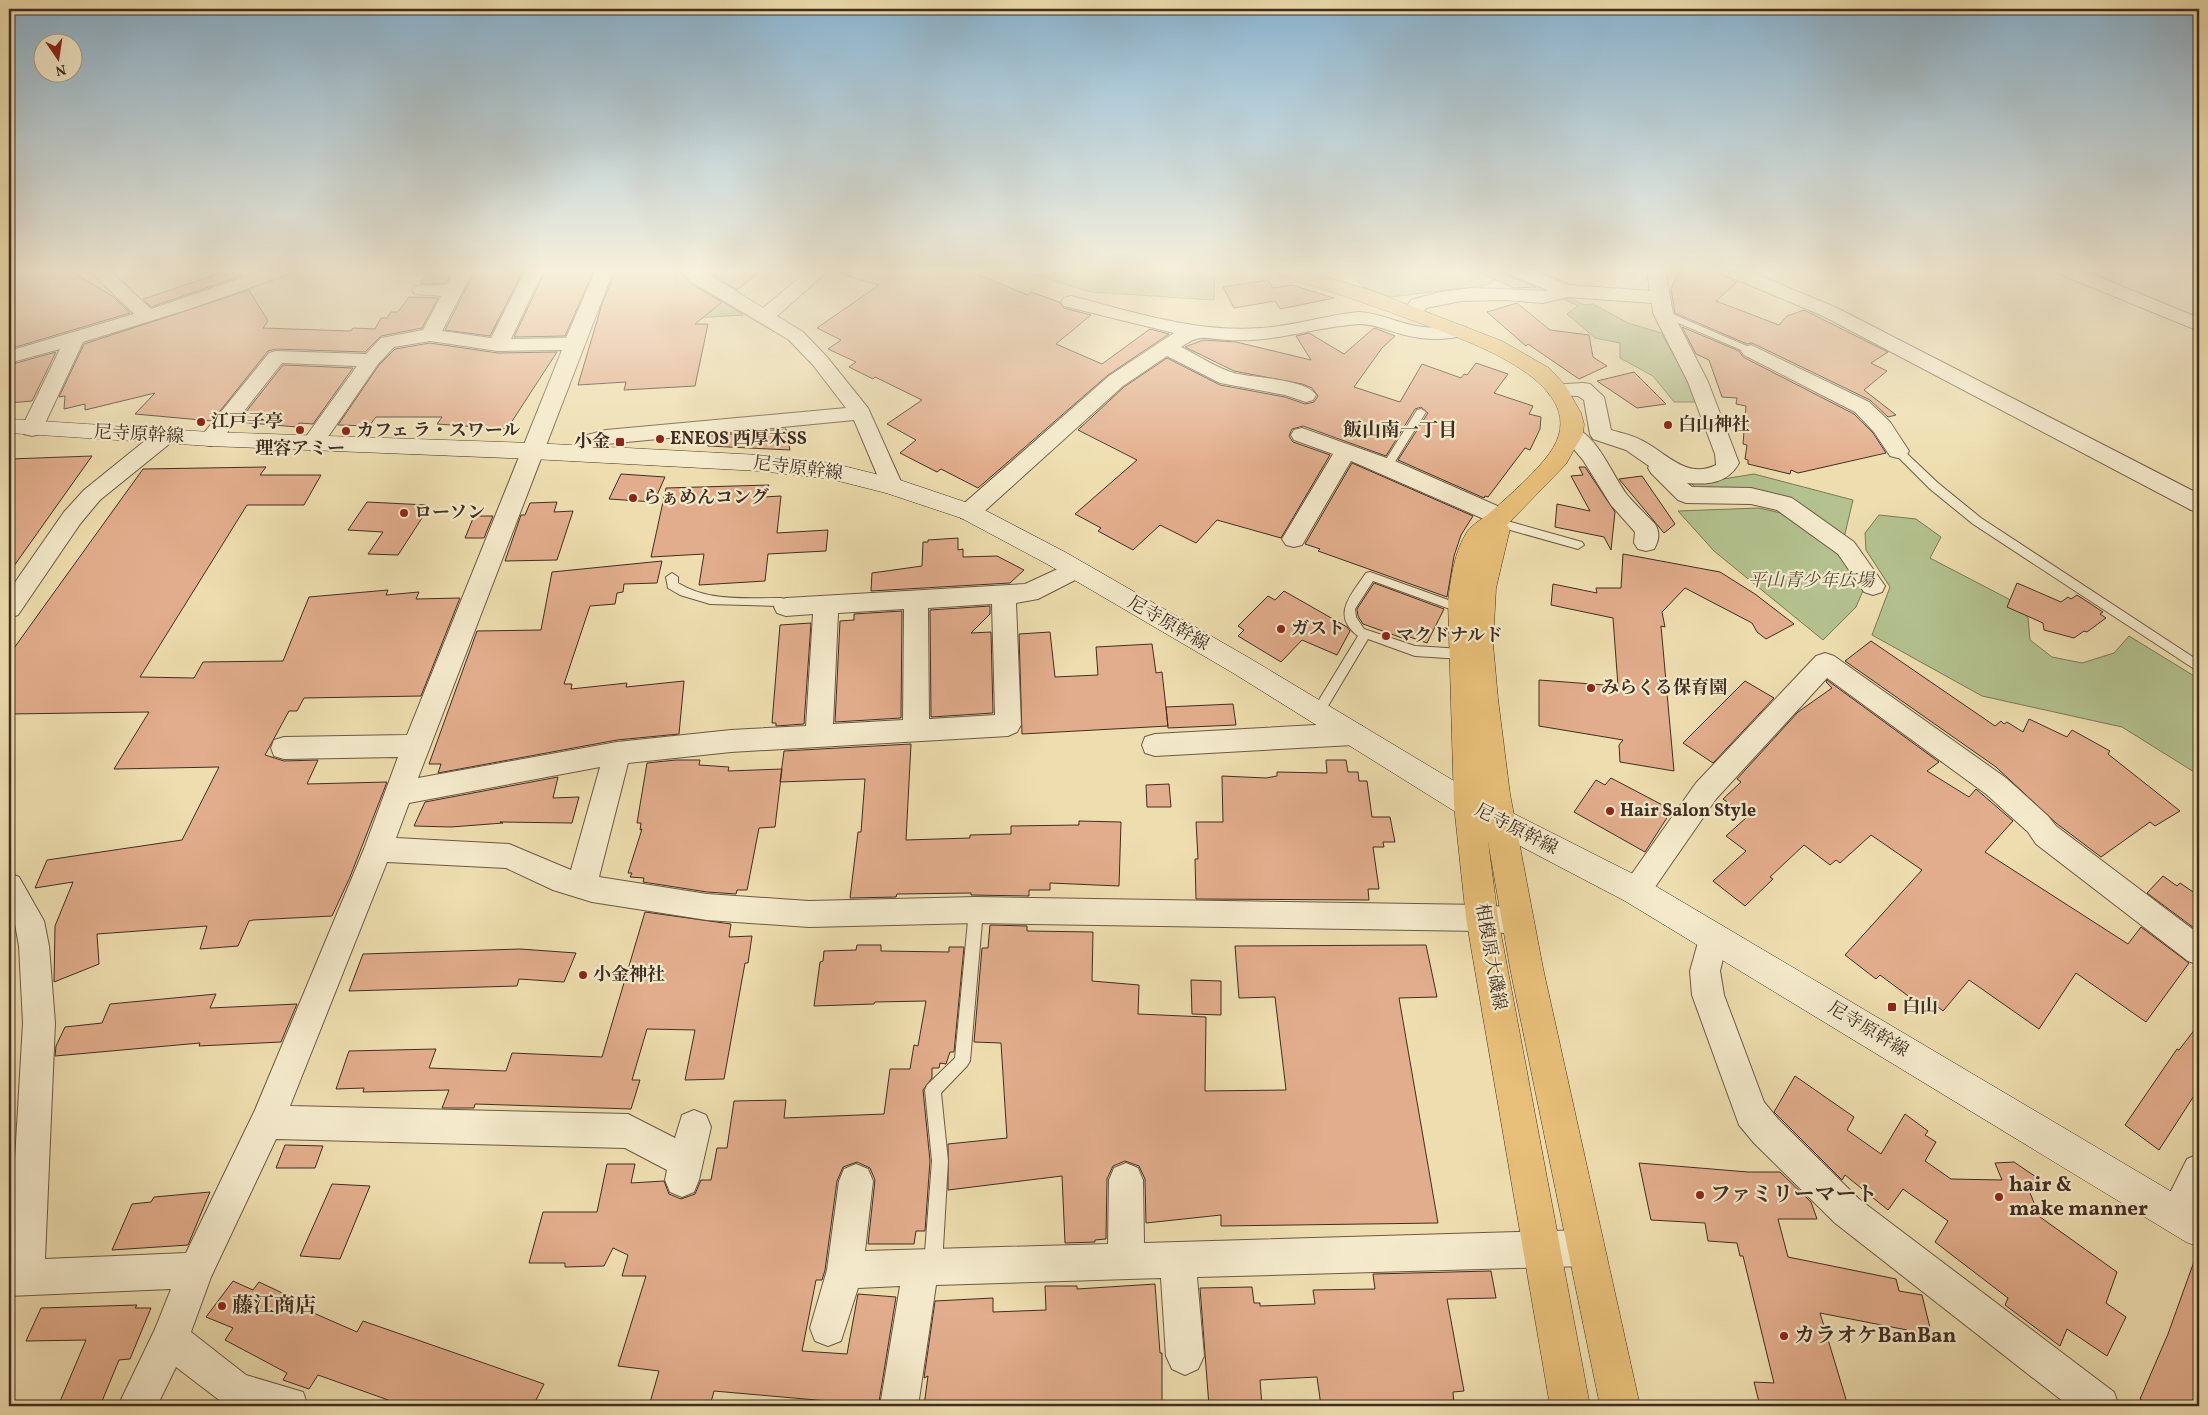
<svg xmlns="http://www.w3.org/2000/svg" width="2208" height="1415" font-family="Vollkorn,'Noto Serif JP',serif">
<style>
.green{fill:#b3c28f;stroke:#7a7858}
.building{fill:#e2ad8c;stroke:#402d22}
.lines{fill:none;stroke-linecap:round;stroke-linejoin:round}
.lane-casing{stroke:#6c5945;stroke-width:2}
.street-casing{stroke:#6c5945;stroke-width:2}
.secondary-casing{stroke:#402d22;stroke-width:1}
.primary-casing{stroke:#402d22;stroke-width:1}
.lane{fill:#f4eacb;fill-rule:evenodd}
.street{fill:#f4eacb;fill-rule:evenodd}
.secondary{fill:#f4eacb;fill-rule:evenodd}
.primary{fill:#e7bf78;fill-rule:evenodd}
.poi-dot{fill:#8f2418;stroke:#f4eacb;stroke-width:2}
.labels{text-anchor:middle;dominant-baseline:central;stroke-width:4.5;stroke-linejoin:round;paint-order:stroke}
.poi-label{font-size:18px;font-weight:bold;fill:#402d22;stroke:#f4eacb;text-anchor:start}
.street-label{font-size:18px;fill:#402d22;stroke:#f4eacb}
.park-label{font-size:18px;font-style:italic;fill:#574b38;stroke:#f4eacb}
.neighbourhood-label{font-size:19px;font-weight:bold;fill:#402d22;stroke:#f4eacb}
.near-poi-label{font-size:21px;font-weight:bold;fill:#402d22;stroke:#f4eacb;text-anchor:start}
</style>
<rect width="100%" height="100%" fill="#eedeaf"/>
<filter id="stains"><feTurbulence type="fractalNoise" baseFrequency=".004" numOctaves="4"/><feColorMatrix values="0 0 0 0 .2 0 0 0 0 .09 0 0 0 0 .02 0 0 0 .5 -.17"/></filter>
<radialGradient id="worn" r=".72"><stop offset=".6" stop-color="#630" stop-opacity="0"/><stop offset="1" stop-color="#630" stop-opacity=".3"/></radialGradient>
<path class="green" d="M1015 269H1215L1214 300 1091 292Z
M1346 269H1507L1585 305 1593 304 1628 323 1661 333 1684 373 1696 402H1674L1653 376 1620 358V343L1595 338 1567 314 1578 306 1508 271 1488 285 1391 297 1363 287Z
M698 285 743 315 694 318Z
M1754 474 1853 500 1844 538 1793 499 1700 493 1692 484Z
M1759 508 1781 513 1842 555 1865 586 1856 607 1823 640 1714 551 1678 511Z
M1879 515 1916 519 1941 537 1930 558 2022 606 2028 618 2030 640 2052 657 2082 663 2114 653 2129 636 2199 679V775L2122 727 1982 696 1872 635 1890 587 1866 550 1865 533Z"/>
<path class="building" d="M9 269H67L114 297 130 313 9 349Z
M233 269H236L241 276 151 307 143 299Z
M439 269H454L446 283 420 284 430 270Z
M476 269H524L490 336 445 330Z
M546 269 594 270 565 336 514 337Z
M678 269 691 284 722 302 695 324H708L695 386 624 390 626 382 578 385 602 304 616 270Z
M703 269H763L737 290Z
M845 269H964L1028 295 1031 292 1059 302 1064 308 1091 315 1056 344 1102 364 1150 329 1169 334 1108 375 978 488 941 469 937 472 900 453 916 440 887 424 922 400 875 377 873 379 849 367 856 362 828 349 841 340 817 328 879 285 844 275Z
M1472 269H1504L1507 275 1536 287 1514 288Z
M1680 269H1710L1737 282 1716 301 1779 325 1787 316 1804 310 1888 352 1871 363 1887 371 1864 390 1896 415 1888 417 1870 400 1752 343 1747 344 1675 313 1671 289Z
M1268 280 1273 288 1292 285 1334 298 1280 309 1275 301 1234 308 1223 287Z
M249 290 268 321 263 328 351 331 353 328 375 329 381 318H387L391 312H398L409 297 438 298 422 328 381 336 365 352 276 349 268 351 212 421 135 414 155 393 85 410V404L64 409 65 396 59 397 84 344Z
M1517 303 1550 330 1589 335 1593 357 1607 366 1579 379 1528 344 1526 346 1487 312Z
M1682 327 1739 351 1743 357 1854 414 1873 433 1886 453 1798 473 1791 470 1790 474 1748 464V460L1745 459 1747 445 1743 444 1746 406 1736 404 1737 398 1722 397 1709 360 1696 354Z
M1374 328 1395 336 1382 348 1354 387 1400 402 1422 364 1461 378 1464 374 1467 375 1476 363 1508 374 1494 393 1533 406 1529 414 1541 417 1540 429 1530 450 1525 448 1488 497 1485 496 1484 498 1398 460 1428 413 1421 407 1415 409 1386 456 1303 426 1292 429 1289 436 1293 442 1330 455 1281 538 1217 520 1196 543 1160 525 1133 550 1098 531 1101 528 1075 514 1137 460 1078 430 1124 387 1167 358 1220 385 1285 397 1305 404 1314 402 1318 396 1312 388 1302 384 1234 371 1185 347 1203 340 1236 342 1311 360 1296 336 1309 333 1344 354Z
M430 343 498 353 557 352 507 429 437 424 442 417H376L369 426 338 425 379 365 395 349Z
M56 352 32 401 9 403V365Z
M283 365 353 368 313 424 299 423 297 427 238 422Z
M1634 372 1666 404 1637 408 1597 381Z
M786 429 790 450 708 446V436Z
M92 456 9 573V459Z
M1352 463 1473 516 1461 535 1454 556 1447 597 1318 551 1320 549 1305 544Z
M266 467 260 475H321L304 505H247L140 677 194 678 203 662 283 661 309 597 388 590 386 595 419 592 416 599 460 598 421 696 304 698 297 711H289L265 755 284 761 318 760 307 784 387 782 350 877 332 916 253 920 249 921 238 946 200 949 207 926 97 934 99 964 54 982 55 926 73 882 35 888 47 860 182 840 219 767 114 769 149 712 9 714V655L143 469Z
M1579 467H1585L1615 512 1611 550 1604 537 1555 527 1557 504 1590 511 1571 476 1583 475Z
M621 474 665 477 654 502 609 499Z
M1642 476 1675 524 1664 533 1619 479Z
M769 485 764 497 781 496 777 533 828 530 826 551 768 554 765 581 699 585 704 554 651 557 666 488Z
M367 502 427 505 418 519 422 518 398 555 368 554 383 532 348 530Z
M557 502 554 512 573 511 557 560 505 561 521 515H525L530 503Z
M474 516H493L484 538H465Z
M958 538V550L963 549V557L997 556 1024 570 1010 583 871 591 872 573 922 566 923 542H928V540Z
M1623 554 1720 572 1755 594 1794 624 1766 639 1757 632 1752 623 1685 588 1662 612 1665 627 1661 626 1674 771 1620 762 1619 745 1623 740 1539 726V680L1618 686 1613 618 1551 605 1553 584 1597 593 1596 588H1621Z
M662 561 657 583 624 584 623 592 617 593 615 604 590 606 564 684H572L571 689 627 683 626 687 684 681 679 734 617 740 438 773 441 764H429L477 631 541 630 552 572Z
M1374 583 1444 609 1427 643 1404 635 1402 638 1363 624 1358 616 1357 609Z
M2017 583 2061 602 2068 597 2071 599 2077 595 2103 612 2100 614 2106 618 2087 632 2084 631 2074 638 2044 630 2043 623 2007 607Z
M1284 591 1347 627 1350 631 1337 655 1302 640 1281 662 1238 636 1244 630 1238 626 1268 596 1275 600Z
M990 606V614L971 633 991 632 993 713 931 717 930 610Z
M902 611 901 718 835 722 840 621 854 620V614Z
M811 623 804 724 776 726V723H772L780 625Z
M1050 632 1055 677 1098 675 1096 647 1152 644 1156 673 1162 672 1168 726 1022 734 1019 634Z
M1871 641 1995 726 2001 721 2004 724 2007 722 2023 732 2029 719 2067 737 2072 730 2110 751 2108 754 2180 811 2155 826 2150 822 2101 857 2056 823 1996 767 1845 661Z
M1827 680 1939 762 1927 771 1969 797 1976 789 2013 821 1985 852 2128 944 2141 927 2189 963 2146 1022 2076 973 2039 1029 1969 980 1943 1011 1933 1003 1927 1010 1880 975 1876 979 1845 955 1922 870 1871 835 1840 863 1836 860 1830 865 1804 845 1770 877 1773 879 1745 906 1713 881 1746 851 1726 836 1747 817 1723 799 1741 782 1737 779 1798 712 1832 688 1826 682Z
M1745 681 1774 698 1713 763 1683 743Z
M1233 704 1236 725 1168 728 1166 707Z
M911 744 906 840 970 838V835L1011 834V826L1079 825V821L1121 822 1119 886 1050 883V890H1029V896L971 895V893L897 894 896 897 850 898 858 832H861L865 779 780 782 784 751Z
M676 760H700L699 765 729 767 728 771 782 769 775 827 759 828 747 890H737L736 894 707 892 643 882 644 878 630 877 632 873H628L642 829 640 830 641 823H637L647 763Z
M1326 760H1346L1348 772H1358L1359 781H1367L1372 817H1390L1395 842H1383L1384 847H1373L1379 889H1368L1369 900 1196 899 1195 859H1198L1196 822H1223L1222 776 1266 778 1277 776V772L1327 773Z
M558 777 553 798 579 797 572 823 500 822 503 823 451 827 414 826 425 802Z
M1611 778 1672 810 1645 852 1574 812 1596 780 1605 785Z
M1169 784 1171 807H1147L1146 785Z
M2163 876 2177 886 2180 883 2199 896V922L2194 928 2147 893Z
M645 912 731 924 729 937 752 936 748 963H745L724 1079 685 1080 695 1030 647 1029 632 1080H640L631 1109 475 1104 474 1108H442L449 1090 363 1092 364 1088 336 1089 349 1051 436 1049 429 1068 506 1071 512 1053 602 1057Z
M990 925 1027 926V931L1093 932 1092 981 1139 985 1138 1014 1206 1017 1205 1091 1286 1090 1275 997 1239 998 1235 946 1426 945 1437 997 1399 998 1438 1223 1221 1226V1215L1146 1223 1145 1179 1139 1166 1125 1161 1113 1166 1107 1179 1106 1239 1095 1240V1242L1065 1243 1062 1176 948 1190V1144L1007 1138 1001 1043 974 1042 982 948H988Z
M857 945H881V951L949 952V947H964L954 1052H950L946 1064 940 1063 939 1068H932V1078L923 1090 930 1161 925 1231H916L914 1244H868L875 1180 870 1168 857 1162 843 1167 837 1181 825 1270 822 1280H816L802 1351 847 1354 858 1294 896 1297 879 1402 873 1405 714 1391 710 1406H649L659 1371 618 1366 646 1276H622L628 1255 613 1248 604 1266 565 1267V1263H529L543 1212H597L607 1164H635L631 1183 664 1181 669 1194 681 1199 695 1194 701 1180H711L717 1148H727L734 1101 786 1100 784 1118 884 1114 890 1069H910L914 1045 918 1046 926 1001 875 1002 874 1004 814 1006 820 962 823 961 824 951 856 950Z
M520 949 576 953 564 982 519 979 517 986 349 991 363 954Z
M1191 980 1221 981V1015L1192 1014Z
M216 994 210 1008 297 1004 281 1042 199 1046 200 1043 55 1056 56 1046 65 1027 102 1023 110 1004Z
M2199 1024V1088L2159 1150 2125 1125 2177 1049 2179 1050Z
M1795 1076 1854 1117 1847 1130 1881 1154 1905 1114 1928 1131 1925 1135 1936 1142 1925 1161 1951 1179 2002 1180 1995 1163 2014 1162 2039 1179 2030 1193 2040 1217 2117 1272 2106 1303 2126 1317 2107 1356 2067 1329 2060 1346 2005 1305 2008 1298 1935 1242 1948 1221 1903 1189 1888 1210 1845 1175 1842 1180 1774 1112Z
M285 1145 323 1146 315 1168H276Z
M1639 1163 1748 1172H1780L1811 1202 1817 1219H1778L1788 1257 1896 1279 1899 1291 1922 1295 1933 1340 1908 1335 1907 1330 1820 1313 1848 1406H1760L1754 1382 1774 1383 1743 1256H1740L1737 1243 1708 1241 1705 1223 1651 1220Z
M332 1184 370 1186 340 1259 300 1256Z
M210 1192 188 1245 112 1250 132 1204 151 1202 154 1197Z
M2196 1256H2199V1406H2149L2140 1399 2168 1334Z
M1491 1271 1496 1298 1447 1299 1464 1391 1453 1392 1454 1406H1321L1317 1377 1260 1380 1262 1406H1209L1200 1288 1252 1287 1254 1303H1260V1306L1315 1304 1313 1290 1375 1289 1373 1274Z
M233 1281 253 1290 259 1282 312 1307 309 1311 357 1332 363 1321 544 1384 533 1406H405L318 1375 309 1389 283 1380 287 1373 225 1340 233 1328 206 1317Z
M1155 1284 1160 1353H1162V1406H924L928 1376 924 1378 935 1301 993 1298V1312L1046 1310 1045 1286H1077V1289Z
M137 1305 135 1308H151L130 1359 119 1360 100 1406H58L86 1340 26 1341 41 1308Z"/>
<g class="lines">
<g class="lane-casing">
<path id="lane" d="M1663 310 1754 349 1756 351 1754 353H1748L1660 315V311Z
M1421 409 1426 412 1391 468H1383V464L1417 410Z
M1898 448 1902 449 1938 483 1981 518 2199 661V672L1973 524 1930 489 1894 453 1893 451Z
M1500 519 1582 542 1584 545 1578 549 1496 526 1495 523 1496 520Z
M1370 572 1465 606 1467 609 1461 613 1373 581 1355 609 1356 617 1364 629 1415 646 1462 649 1468 654 1462 659 1415 656 1368 639 1322 716H1314L1312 712 1314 708 1358 636C1330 615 1352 594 1366 573Z
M672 573 678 577V583C709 602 746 598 781 598L785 599 792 607 786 611 778 606 710 604 680 595 668 588 666 577Z
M976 904 981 906 983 910 970 1061 967 1066 941 1093 948 1161 942 1265 939 1271 933 1274 927 1271 924 1265 932 1161 925 1090 927 1085 955 1058 969 910 971 906Z"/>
</g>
<g class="street-casing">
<path id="street" d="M88 269H108L151 309 268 269H294L292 273 189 309 83 342 40 434 32 436 24 434 21 429 60 349 9 363V351L134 314Z
M456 269H474L442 331 491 338 526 269H544L511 339 566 338 596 269H614L418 778 617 742 731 730 806 726 813 614 786 616 777 613 774 607 777 601 786 598 1025 584 1075 561 1083 564 1087 570 1083 576 1038 599 1016 603 1021 725 1017 732 1008 736 731 752 628 763 599 877 707 894 809 901 976 897 1482 905 1516 908 1527 912 1531 921 1527 930 1516 934 1482 931 976 923 809 927 707 920 592 902 553 890 506 868 387 862 290 1106 628 1114 675 1138 682 1115 694 1110 706 1115 711 1127 699 1180 694 1192 682 1197 670 1192 665 1180 667 1170 625 1148 276 1139 211 1277 191 1332 246 1375 303 1392 308 1406H227L176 1367 157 1406H118L155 1329 171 1289 9 1296V1262L23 1023 19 946 15 924 9 913V873L19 877 44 921 49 946 55 1023 45 1259 186 1253 255 1110 364 849 398 757 284 759 274 756 271 748 274 740 284 737 407 735 562 350 498 351 430 341 394 347 378 364 321 447 313 449 305 447 302 442 357 366 282 363 218 444 210 446 202 444 199 439 269 353 276 351 366 354 381 338 423 330 441 296 415 294 412 290 415 286 447 285ZM992 604 995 715 929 719 928 608ZM904 609 903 720 833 724 838 613ZM600 767 571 870 509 844 396 838 409 803Z
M680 269H700L763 308 810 269H830L777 316 803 332 827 357 868 408 903 486 900 491 892 494 884 491 854 420 606 444C592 449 596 465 575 459L572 454 587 435 606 430 846 408 813 365 789 340 692 282Z
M1506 269H1531L1569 285 1650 291 1647 269H1665L1673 313 1708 382 1739 463C1728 483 1709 485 1687 483L1692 487 1751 488 1792 498 1854 542 1885 586 1882 592 1873 595 1864 592 1838 554 1777 510 1751 504 1686 503 1678 500 1651 473 1648 468 1649 466 1626 450 1593 439 1590 434 1584 400 1578 396 1550 395 1547 390 1550 385 1583 383 1590 384 1604 397 1611 430C1621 433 1632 435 1641 440 1666 452 1686 480 1716 465L1715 454 1688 382 1653 313 1652 303 1568 297 1543 303 1506 300 1461 301 1426 308 1420 317H1406L1403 313 1411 300 1440 292 1472 288 1549 291 1508 273Z
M1719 269H1744L1837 308 2199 494V512L2191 510 1823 316 1721 273Z
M2055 269H2080L2199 318V331L2057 273Z
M1071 296C1134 312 1196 333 1261 328 1294 326 1326 315 1359 312 1382 313 1401 325 1423 327 1438 329 1452 323 1466 327L1469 331 1466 335C1444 341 1422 340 1401 334 1386 330 1374 324 1359 324 1315 327 1273 343 1228 340 1204 339 1202 333 1181 347 1198 355 1216 368 1234 373 1253 378 1306 379 1316 395L1313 400 1306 402 1285 395 1220 383 1167 356 1123 386 977 518 969 520 961 518 958 512 961 506 1109 376 1174 333 1064 306 1061 302 1064 298Z
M1751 345 1869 402 1890 422 1909 451 1906 456 1898 458 1890 456 1874 432 1855 412 1744 355 1741 351 1744 347Z
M1572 427C1598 434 1612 476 1628 496 1637 506 1646 515 1655 524 1660 532 1659 541 1654 549L1646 551 1638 549 1634 543 1635 532 1611 505 1583 460 1561 434 1564 429Z
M1302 428 1395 461 1509 511 1512 517 1509 523 1501 525 1493 523 1351 461 1302 545 1294 547 1286 545 1282 539 1333 454 1294 440 1291 435 1294 430Z
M165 429 173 431 176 436 173 441 100 500 80 524 18 615 9 618V591L64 512 84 490 157 431Z
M1825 653 1834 656 2006 778 2048 816 2056 826 2199 934V965L2188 961 2036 844 2028 832 1986 794 1827 678 1716 799 1646 900 1636 904 1626 900 1621 891 1626 882 1696 783 1816 656Z
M1353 723 1362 726 1366 734 1362 742 1353 745 1155 756 1145 753 1142 745 1145 737 1155 734Z
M1713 924 1724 928 1728 938 1720 971 1724 995 1764 1102 1778 1119 1859 1199 2114 1392 2119 1406H2069L1835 1223 1754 1143 1739 1125 1692 995 1690 971 1702 928Z
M2199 1154V1206L2188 1227 2176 1232 2164 1227 2159 1215 2187 1159Z
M1126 1163 1138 1168 1143 1180 1144 1243 1586 1230 1599 1235 1604 1248 1599 1261 1586 1266 1197 1277 1204 1356 1198 1369 1185 1375 1172 1369 1166 1356 1161 1278 936 1285 918 1406H880L900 1286 858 1288 841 1341 828 1346 815 1341 810 1328 827 1270 839 1181 844 1169 856 1164 868 1169 873 1181 865 1251 1108 1244 1109 1180 1114 1168Z"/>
</g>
<g class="secondary-casing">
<path id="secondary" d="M9 419 210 432 532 443 760 455 831 463 900 480 977 506 1065 552 1251 659 1479 796 1647 881 2199 1208V1247L2186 1242 1625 901 1459 814 1233 673 1047 564 961 518 886 493 831 479 760 471 532 459 210 446 9 433Z"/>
</g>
<g class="primary-casing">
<path id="primary" d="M1268 269H1299L1370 290 1502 341 1549 368 1565 385 1581 413 1584 424 1583 434 1566 464 1507 525 1510 529 1496 588 1493 644 1498 699 1510 794 1543 968 1640 1406H1600L1510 968 1488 841 1498 918 1590 1406H1550L1466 918 1454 805 1448 601C1451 578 1454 552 1467 532 1473 523 1485 518 1493 510 1510 495 1536 472 1549 454 1600 385 1467 341 1422 324 1372 305 1322 288 1271 273Z"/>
</g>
<use href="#lane" class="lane"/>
<use href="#street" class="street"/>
<use href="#secondary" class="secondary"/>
<use href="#primary" class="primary"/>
</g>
<linearGradient id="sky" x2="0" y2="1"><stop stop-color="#8ab6d4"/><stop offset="0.58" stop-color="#f7f0db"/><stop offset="1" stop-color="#f7f0db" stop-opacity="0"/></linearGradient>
<rect width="2208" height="467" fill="url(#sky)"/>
<g class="poi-dot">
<circle cx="201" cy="422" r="5"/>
<circle cx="1668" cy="425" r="5"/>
<circle cx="300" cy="430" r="5"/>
<circle cx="346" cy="431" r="5"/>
<circle cx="660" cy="439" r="5"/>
<rect x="615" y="437" width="10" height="10" rx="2.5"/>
<circle cx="633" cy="498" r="5"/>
<circle cx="404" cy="513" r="5"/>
<circle cx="1281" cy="629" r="5"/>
<circle cx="1386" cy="636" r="5"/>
<circle cx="1591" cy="688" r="5"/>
<circle cx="1610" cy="811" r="5"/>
<circle cx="583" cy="975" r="5"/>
<rect x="1887" y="1002" width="10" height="10" rx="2.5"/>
<circle cx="1700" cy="1195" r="5"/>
<circle cx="1999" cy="1197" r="5"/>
<circle cx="222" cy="1306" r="5"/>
<circle cx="1784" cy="1336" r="5"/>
</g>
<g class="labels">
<g class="poi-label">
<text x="211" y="422">江戸子亭</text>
<text x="1678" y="425">白山神社</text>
<text x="356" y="431">カフェ ラ・スワール</text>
<text x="670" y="439">ENEOS 西厚木SS</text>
<text x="610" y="442" text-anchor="end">小金</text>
<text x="300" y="449" text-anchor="middle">理容アミー</text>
<text x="643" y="498">らぁめんコング</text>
<text x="414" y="513">ローソン</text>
<text x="1291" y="629">ガスト</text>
<text x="1396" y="636">マクドナルド</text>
<text x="1601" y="688">みらくる保育園</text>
<text x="1620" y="811">Hair Salon Style</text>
<text x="593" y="975">小金神社</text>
<text x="1902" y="1007">白山</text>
</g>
<g class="street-label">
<text transform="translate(139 435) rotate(3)">尼寺原幹線</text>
<text transform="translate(798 469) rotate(7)">尼寺原幹線</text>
<text transform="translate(1168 624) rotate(30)">尼寺原幹線</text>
<text transform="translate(1516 830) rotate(27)">尼寺原幹線</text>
<text transform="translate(1490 957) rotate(80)">相模原大磯線</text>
<text transform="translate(1868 1030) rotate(31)">尼寺原幹線</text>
</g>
<g class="park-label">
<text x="1811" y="581">平山青少年広場</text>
</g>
<g class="neighbourhood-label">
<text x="1400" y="431">飯山南一丁目</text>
</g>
<g class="near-poi-label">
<text x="2009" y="1185">hair &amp;<tspan x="2009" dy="24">make manner</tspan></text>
<text x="1710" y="1195">ファミリーマート</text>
<text x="232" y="1306">藤江商店</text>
<text x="1794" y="1336">カラオケBanBan</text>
</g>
</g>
<rect width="2208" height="1415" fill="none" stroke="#eedeaf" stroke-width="30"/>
<rect x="10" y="10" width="2188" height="1395" fill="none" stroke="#402d22" stroke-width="2.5"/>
<rect x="15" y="15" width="2178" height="1385" fill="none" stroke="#402d22"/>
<g transform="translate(58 58) rotate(167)"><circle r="24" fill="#f4eacb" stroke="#ac9e87"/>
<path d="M0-4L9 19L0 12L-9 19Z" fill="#8f2418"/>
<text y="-8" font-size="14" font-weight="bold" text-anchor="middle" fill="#402d22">N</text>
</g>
<rect width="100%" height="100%" filter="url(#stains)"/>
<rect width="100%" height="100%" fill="url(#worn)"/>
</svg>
